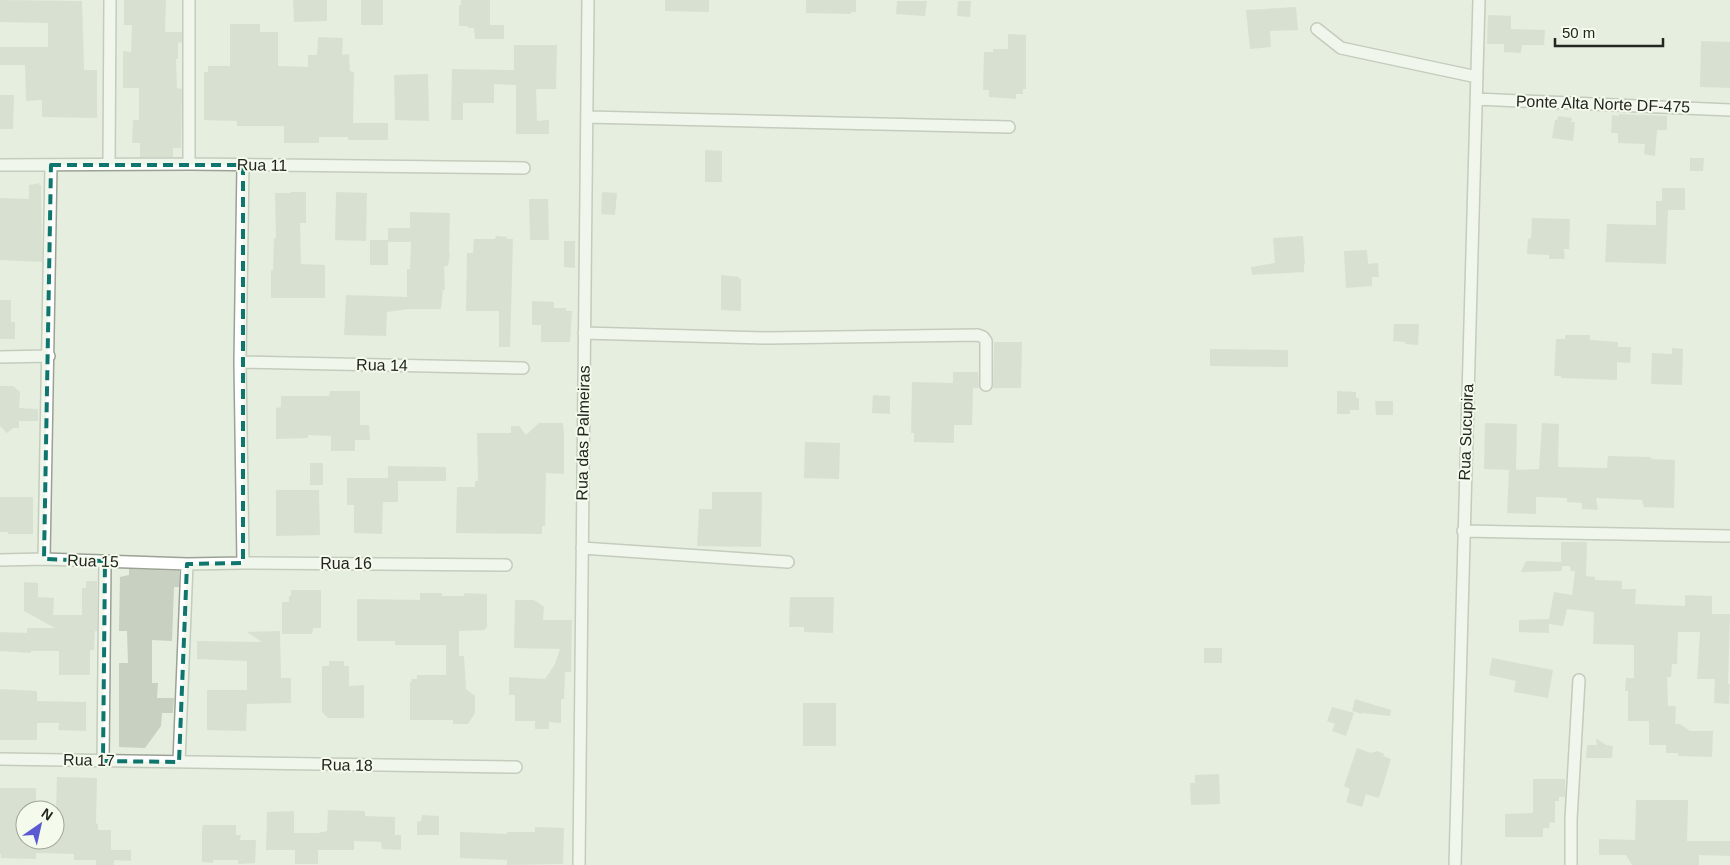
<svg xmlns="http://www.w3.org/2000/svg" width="1730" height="865" font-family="Arial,sans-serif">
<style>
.building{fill:#c8d0c1}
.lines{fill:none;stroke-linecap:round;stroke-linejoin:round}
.minor-casing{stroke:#9ba294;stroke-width:14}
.minor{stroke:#fff;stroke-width:11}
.marked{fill:none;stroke:#0f766e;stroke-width:4;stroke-dasharray:10 6;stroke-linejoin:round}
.labels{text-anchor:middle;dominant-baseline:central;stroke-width:4;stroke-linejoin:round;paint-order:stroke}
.street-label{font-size:16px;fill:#222520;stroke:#f4fbec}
</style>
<rect width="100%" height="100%" fill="#e6eedf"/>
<path class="building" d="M0 0 82 1 84 70H97V118L42 117V100L26 101 25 65H0V47H48V23L0 22Z
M124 0H166L165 32H182V42L178 43V59H176L177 88 182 89 181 148H173V157H140V143H132L133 120H139V88H123V51L131 52 132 25H124Z
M293 0H327V21L294 22Z
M361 0H383V25H361Z
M461 0H490V25H504V39H475L474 28H468V26H459V5H461Z
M665 0H709V12L665 11Z
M806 0H856V12H851V14L806 13Z
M897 1H927L925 16 896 14Z
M958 1H971L970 17 957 16Z
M1296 7 1298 30 1270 31 1271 47 1250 49 1246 10Z
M1488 15 1511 16V29L1545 30 1544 45H1522L1521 53 1504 52V44H1487Z
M230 24H260V32H278V66L308 67V55H317L318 37 343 38 342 55 349 54 350 71 354 72 353 123H388V140H348V137H319V143H284V126H237V121L204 120V72H208V66H230Z
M1008 34 1026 35V89H1023V94H1016V99L989 97V90H983L984 52H993V49H1008Z
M1701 41 1730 42V88L1700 87Z
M514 45H557L556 89H536L537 121 549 120V134H516V85L494 84V103H463V120H451L452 69 514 70Z
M428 74 429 121 395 120 394 75Z
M0 95H14L13 129H0Z
M1619 114 1667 116V130H1657L1655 156 1644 154 1645 144 1618 143V133H1611L1612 115 1619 116Z
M1558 116 1572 118 1571 122H1575L1573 141 1552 138 1555 120H1557Z
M705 150 722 151V182H705Z
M1690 158H1704L1703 171H1690Z
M39 183V185H41L42 262 0 260V198L29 199V185Z
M1662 188H1685V210H1668L1666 264 1605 262 1607 224 1656 225V201H1662Z
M291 192H306V223H300L301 264 325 265V298H271V270H273L274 238H276L275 193H291Z
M336 192 367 193 366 241 335 240Z
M602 192 617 193 615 215 601 214Z
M529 199H548L549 240H530Z
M410 212 450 213 449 253H450L448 266H444L445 290H443L441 309H409L387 312 386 336 344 335 346 295 407 297V269H410L411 242H388V265H370V240H388V228H410Z
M1532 218 1570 219 1569 249H1564L1565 259H1549V255L1527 254 1528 239 1531 238Z
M496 236 507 237V239H513L510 347H499V311H466L467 253H473L474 239H495Z
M1303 236 1305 264H1304V272L1252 275 1251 267 1275 263 1273 238Z
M564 241H575V268L564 267Z
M1367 250 1368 264 1378 263 1379 277H1372V286L1346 288 1344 251Z
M721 275 739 277V279H741V311L721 310Z
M0 300H11V322H15V339H0Z
M532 301 554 302V308H566V311H572L570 342H541V325H532Z
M1394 324H1419L1418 345 1405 344V342L1393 341Z
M1565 335H1590V340L1618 342V347H1631L1630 363 1617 362V380L1561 378V376H1554L1556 339H1565Z
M994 342H1022L1021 388H993Z
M1672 348 1683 349 1682 385 1651 384 1652 353 1672 354Z
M1210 349 1288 350V367L1210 366Z
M953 372H978L979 388H973L972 425H954V443L914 442V433H911L912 382 953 383Z
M0 386H13L20 392 19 408 38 409V421H19V428H13L7 433 0 426Z
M330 391H360V425H369L370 440H355V451H331V436L308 435V438L276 439V408L281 407V396H329Z
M1337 391 1356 392V398H1359V410H1350V414H1337Z
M873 395 890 396V414L872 413Z
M1375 401H1393V415H1376Z
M539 423H563L564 434V474L546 473 545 526H542V534L456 533 457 487H475V481H478L477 433H511V426H519L526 435Z
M1485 423 1517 424 1516 470 1484 469Z
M1542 423 1559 424 1558 467 1607 468 1608 456 1651 457V459L1675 460 1674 508 1644 507 1642 500 1596 498 1598 510 1582 509V503L1567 502V498L1536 497V514L1507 513 1509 470 1539 469Z
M805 442 840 443 839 479 804 478Z
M310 463H323V485H310Z
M388 466 446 467V481H398V502H383L382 534 354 533V505H347V478H388Z
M276 490H319L320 535 276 536Z
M712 492H762L761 547 697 546 699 509H712Z
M0 497H33V534H8V532H0Z
M1561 542H1587L1586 576 1595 577V580L1622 581V589H1636L1635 604 1685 606V595L1712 596V614H1730L1728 684H1730L1729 704 1714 703 1715 679H1697L1700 632H1678L1677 664H1672L1671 677H1667L1668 706H1676L1675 724H1680L1690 731H1713L1712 757 1678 756V753H1666V745H1649V721H1628V691H1625L1626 678H1634V645L1593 644 1594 612 1567 609 1563 626 1549 624V633L1519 632V620L1549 619 1554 592 1572 595 1575 571H1571L1570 566H1562V571L1521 572 1526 561 1561 562Z
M129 569 179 571V587H174L172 641 152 640V683H158L157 698H174L173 713H162L161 726 145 748 119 747V663H128L127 631H119L120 577 129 575Z
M86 581H97V631H95L94 650H90V675H59V651H31V653L0 651V632L27 633V628H55L24 611V582L38 583V597L54 598 53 615H82V588H86Z
M291 590H321V628H313L312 634H282V602H289V596H291Z
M420 593H442V596H464V593L487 594V627L484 630 459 631V656H464L466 689 475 696V713L468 724H453V720H410V682H412L411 679H417V675H446V645H395V641H357V599L420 600Z
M790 597H834L833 633 804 632V627H789Z
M515 600H534L544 607 543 620H572L571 672H565L564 699H561V723L549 722V729H535V721H515V695H509V677L545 679 555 664 560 649 514 648Z
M280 631 281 678H291V703L247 704 246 731 207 730V690H247V661L197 659V641L262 642 247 632Z
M1204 648H1222V663H1204Z
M1492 658 1553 670 1548 698 1514 692 1516 681 1489 675Z
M329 661H344V666H349V686L364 685V718H328L322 712V666H329Z
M0 689 37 691V701L86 702V731L58 730 59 723H37V740H0Z
M1355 699 1391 710 1390 716 1363 713 1362 714 1352 711Z
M803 703H836V746H803Z
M1332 707 1354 713 1346 736 1332 731 1335 724 1327 721Z
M1596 738 1606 745 1613 746 1612 758H1586L1587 745H1597Z
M1357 748 1371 753 1377 751 1384 754 1383 756 1391 759 1379 798 1366 794 1362 807 1346 802 1350 789 1344 786Z
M1219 774 1220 804 1191 805 1190 783H1195V775Z
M57 777 97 778 96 823 98 824V830H111V850H131V861L114 860V865H96V860H74V854L36 853V859L1 858V854H0V788H36V810H24V837H25V840H55Z
M1533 779H1565V797H1559V801H1555V823L1550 822 1549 828H1543V837H1505V814L1533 813Z
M1636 800H1688L1687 841H1730V856L1699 855V865H1632L1626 855H1599V839L1635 840Z
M328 810 365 811V816L395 817V835H401V850L382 849 381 842 354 841V850H318V864H295V850H266L267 812 294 811V833H318L327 831Z
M422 815 439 816V835H417V822L421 821Z
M203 825H236V835H241L240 840H256L255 863 238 864V860H213V863L202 862V830Z
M535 827 564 828 563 864 507 865V860L460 858V832L507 834V832H535Z"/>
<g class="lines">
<g class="minor-casing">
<path id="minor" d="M1317 29 1341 48 1477 77
M1476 99 1730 110
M587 117 1009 127
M109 164 110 0
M189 164V0
M0 165 189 164 524 168
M584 333 767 338 978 335 983 337 986 341V385
M0 357 49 356
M240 362 523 368
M1463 531 1730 536
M582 548 788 562
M44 559 51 165
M0 560 44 559 187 564 243 563 506 565
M243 563 240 362 243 165
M0 759 516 767
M103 761 105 561
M179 762 187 564
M579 865 588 0
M1455 865 1479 0
M1571 865V819L1579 680"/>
</g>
<use href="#minor" class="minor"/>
</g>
<path d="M0 0H1730V865H0ZM51 165H243V563L187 564 179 762 103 761 105 561 44 559Z" fill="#e6eedf" fill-opacity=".55" fill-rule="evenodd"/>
<path class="marked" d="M51 165H243V563L187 564 179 762 103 761 105 561 44 559Z"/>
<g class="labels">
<g class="street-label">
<text transform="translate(1603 104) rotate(2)">Ponte Alta Norte DF-475</text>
<text transform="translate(262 165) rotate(1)">Rua 11</text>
<text transform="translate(382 365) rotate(1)">Rua 14</text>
<text transform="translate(1466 432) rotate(-88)">Rua Sucupira</text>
<text transform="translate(583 433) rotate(-89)">Rua das Palmeiras</text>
<text transform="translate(93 561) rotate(2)">Rua 15</text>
<text x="346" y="563">Rua 16</text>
<text transform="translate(89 760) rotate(1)">Rua 17</text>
<text transform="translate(347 765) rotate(1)">Rua 18</text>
</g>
</g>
<g transform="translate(40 825) rotate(34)"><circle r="24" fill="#f4fbec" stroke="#a0a59a"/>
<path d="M0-4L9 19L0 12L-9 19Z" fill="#5b59d1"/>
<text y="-8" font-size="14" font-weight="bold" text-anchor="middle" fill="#222520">N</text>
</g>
<path d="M1555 38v8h108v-8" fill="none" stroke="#222520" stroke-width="2.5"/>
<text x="1562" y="38" font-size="15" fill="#222520" stroke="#f4fbec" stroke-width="4" paint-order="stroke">50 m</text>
</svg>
